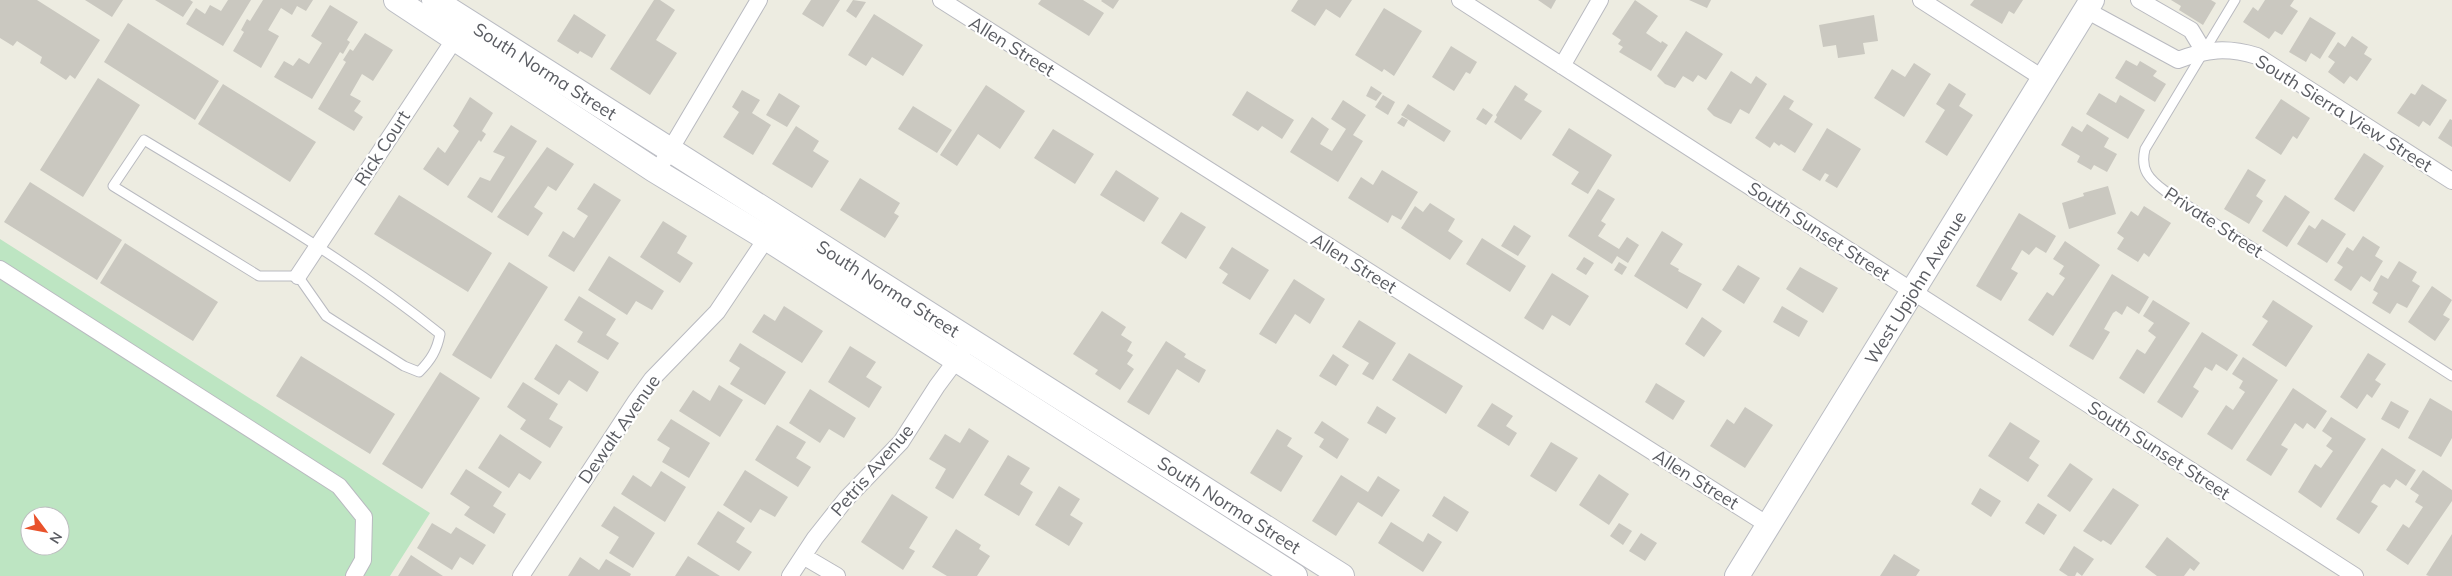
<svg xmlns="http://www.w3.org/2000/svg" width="2452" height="576" font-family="Mulish,sans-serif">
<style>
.green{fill:#bde5c2;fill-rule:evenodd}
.building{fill:#cac8c0}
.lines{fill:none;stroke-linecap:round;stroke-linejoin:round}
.lane-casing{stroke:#b9bac0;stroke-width:11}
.street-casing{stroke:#b9bac0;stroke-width:18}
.secondary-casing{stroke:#babcc3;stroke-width:26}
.lane{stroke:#fff;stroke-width:9}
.street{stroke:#fff;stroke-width:16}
.secondary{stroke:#fff;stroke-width:24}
.labels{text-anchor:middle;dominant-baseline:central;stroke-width:4.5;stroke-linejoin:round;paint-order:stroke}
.street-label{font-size:18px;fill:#5a5c62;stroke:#fff}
</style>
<rect width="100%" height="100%" fill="#edece1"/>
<path class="green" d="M0 239 430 513 390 576H0ZM30 516H60V546H30Z"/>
<path class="building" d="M0 0H37L100 40 75 79 70 75 66 80 40 63 42 57 17 41 13 46 0 38Z
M85 0H123L112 17Z
M155 0H190L193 2 183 17Z
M228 0H251L223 46 186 24 196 8 205 14 210 5 221 11Z
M263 0H313L306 11 297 6 292 15 281 8 268 30 279 36 261 68 233 51 244 32 241 30 247 19 250 21Z
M654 0H660L675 10 656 40 677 53 650 95 610 69Z
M811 0H840L823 27 802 14Z
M853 0 866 2 856 18 846 11Z
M1041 0H1083L1104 13 1089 36 1038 4Z
M1102 0H1119L1113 9 1101 1Z
M1298 0H1352L1340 18 1326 9 1315 26 1291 11Z
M1538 0H1556L1551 9Z
M1635 0 1658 16 1646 33 1661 43 1662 41 1668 45 1651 71 1619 52 1623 47 1618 44 1621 40 1612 34Z
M1689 0H1711L1707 8Z
M1974 0H2023L2014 14 2009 11 2002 24 1970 5Z
M2171 0H2211L2216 3 2203 25 2179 10 2181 6Z
M2265 0H2294L2290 6 2298 11 2282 35 2275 31 2269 39 2243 22 2253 7 2258 11Z
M330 5 358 22 347 40 350 42 343 54 340 52 312 99 274 77 284 61 293 66 299 58 309 64 322 43 311 36Z
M1384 8 1422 31 1394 76 1384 69 1382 72 1355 55Z
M574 14 606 35 592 58 580 51 578 54 557 41Z
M874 14 923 45 903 76 872 57 866 66 848 55Z
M1874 15 1878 41 1863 43 1865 54 1838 58 1836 45 1823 47 1819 25Z
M2310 17 2336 33 2320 59 2311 53 2306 62 2289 52Z
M128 23 219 81 195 120 104 62Z
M1686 31 1723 54 1706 80 1698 75 1693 82 1683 76 1675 88 1665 84 1657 76Z
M365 33 393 50 373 81 362 74 350 95 361 101 354 111 363 117 354 131 318 109 346 62 343 60 350 49 353 51Z
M2352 36 2368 47 2364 54 2372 59 2357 81 2350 76 2344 84 2328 72 2335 62 2328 57 2338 42 2345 47Z
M1451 46 1477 62 1470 74 1466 72 1454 91 1432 77Z
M2126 60 2137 66 2140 61 2157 71 2153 76 2166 84 2155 102 2115 78Z
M1914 63 1931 74 1904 117 1874 98 1892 69 1905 77Z
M1731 71 1751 84 1756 76 1767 84 1749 114 1740 109 1731 124 1714 116 1707 109Z
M98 78 140 105 83 197 40 170Z
M1949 83 1966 94 1959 106 1973 115 1947 156 1925 142 1945 110 1936 104Z
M223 84 316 142 290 182 198 124Z
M2422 84 2447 100 2430 126 2423 121 2419 127 2397 113 2411 93 2415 95Z
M986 85 1025 111 1000 149 978 134 957 166 940 155Z
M1515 85 1528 94 1524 100 1542 111 1521 140 1494 122 1497 117 1496 115Z
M1371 86 1382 93 1376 101 1366 96Z
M742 90 760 100 752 113 771 125 753 155 723 137 739 112 732 107Z
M1247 91 1294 120 1282 139 1262 126 1258 131 1232 115Z
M779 93 800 106 787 127 766 115Z
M2099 93 2116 103 2120 95 2145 110 2128 139 2086 114Z
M1383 95 1395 102 1388 115 1375 107Z
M1784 95 1794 101 1789 109 1813 124 1795 153 1781 144 1779 146 1774 142 1770 148 1755 138Z
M470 97 493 113 482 131 486 134 481 142 479 140 448 186 423 169 438 147 445 153 459 131 453 126Z
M2281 99 2310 118 2297 139 2293 136 2281 155 2255 138Z
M1343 100 1366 115 1353 135 1363 141 1338 182 1290 152 1312 117 1329 129 1320 144 1332 151 1346 129 1331 119Z
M1408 104 1451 131 1444 142 1401 115Z
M913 106 952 130 937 153 898 129Z
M1483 108 1493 115 1486 125 1476 119Z
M1402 117 1408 120 1404 127 1397 123Z
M2450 119 2452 120V147L2438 138Z
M2087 124 2109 138 2104 147 2117 154 2107 172 2094 165 2091 170 2077 162 2080 156 2061 145 2072 126 2082 132Z
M511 125 537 141 492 213 467 197 480 177 490 181 505 157 493 152Z
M796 126 819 141 813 151 829 161 812 188 772 164Z
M1569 128 1612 155 1588 194 1571 184 1579 172 1552 155Z
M1827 128 1861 149 1837 188 1825 181 1829 175 1825 173 1820 181 1802 170Z
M1053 129 1094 154 1075 184 1034 158Z
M547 147 574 164 556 191 548 186 534 207 543 213 528 236 497 217Z
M2364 153 2384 166 2354 212 2334 199Z
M2248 169 2266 180 2256 196 2263 201 2249 224 2224 209Z
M1116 170 1159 198 1144 222 1100 195Z
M1382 170 1418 192 1401 220 1392 215 1388 223 1348 198 1361 177 1373 185Z
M860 178 900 203 894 213 899 216 885 238 840 210Z
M30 182 122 240 97 280 4 222Z
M594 183 621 200 574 272 548 256 563 231 574 238 588 216 577 209Z
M2108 186 2116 214 2069 229 2062 203 2084 196 2083 193Z
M1598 189 1615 199 1601 221 1606 224 1598 236 1619 249 1627 237 1639 245 1628 263 1617 256 1612 264 1568 236Z
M399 195 492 253 468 292 374 234Z
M2285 195 2310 212 2287 247 2262 231Z
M1430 203 1455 219 1448 231 1463 241 1450 260 1401 228 1415 206 1423 212Z
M2144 206 2171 223 2149 257 2144 253 2138 262 2117 249 2124 238 2117 233 2131 211 2138 216Z
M1181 212 1206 227 1186 259 1161 243Z
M2019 213 2056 236 2046 253 2036 247 2029 255 2022 250 2011 269 2018 273 2001 301 1976 286Z
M2322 219 2346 234 2327 263 2297 244 2309 225 2315 229Z
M663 221 687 236 677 253 693 263 680 283 640 257Z
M1514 225 1531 236 1518 256 1501 246Z
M1662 231 1683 244 1670 264 1679 269 1678 271 1702 284 1687 309 1634 276Z
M2363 236 2380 247 2375 256 2383 261 2370 282 2361 276 2351 291 2334 280 2343 267 2337 263 2347 247 2353 251Z
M1482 238 1526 266 1510 292 1466 264Z
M2065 241 2100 265 2053 336 2028 320 2047 292 2053 296 2065 278 2059 274 2064 266 2053 259Z
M125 243 218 302 193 341 100 283Z
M1232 247 1269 270 1250 300 1222 283 1228 274 1219 268Z
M609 256 664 291 652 310 636 301 627 315 588 290Z
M1584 257 1594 263 1586 275 1576 269Z
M2399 261 2417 272 2412 281 2420 286 2407 308 2397 303 2390 314 2372 303 2378 293 2373 290 2381 275 2388 279Z
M509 262 548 287 491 379 452 355Z
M1619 262 1627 267 1622 275 1614 270Z
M1738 265 1760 278 1744 304 1722 290Z
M1800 267 1838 288 1823 313 1786 289Z
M1552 273 1589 296 1570 326 1552 315 1543 330 1524 318Z
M2112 274 2149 297 2139 314 2127 306 2122 315 2116 311 2113 313 2104 329 2110 332 2093 360 2069 346Z
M1294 279 1325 299 1310 324 1295 314 1276 344 1259 334Z
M2432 286 2452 300 2443 315 2450 319 2435 341 2408 322Z
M579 296 616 319 606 335 619 343 608 360 577 342 583 332 564 320Z
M2153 300 2190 323 2144 394 2119 378 2137 349 2145 354 2156 337 2148 331 2154 323 2143 316Z
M2273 300 2313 326 2286 367 2252 345 2268 321 2262 317Z
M784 306 823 331 802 363 752 332 764 314 775 321Z
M1782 306 1808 321 1799 337 1773 322Z
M1102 311 1126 327 1121 335 1132 342 1127 351 1133 355 1127 364 1134 369 1120 390 1095 374 1098 370 1073 354Z
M1702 317 1722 331 1704 357 1685 344Z
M1359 320 1396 343 1373 380 1362 374 1369 363 1342 347Z
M2202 332 2238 355 2227 371 2216 364 2212 371 2205 367 2193 387 2199 391 2182 418 2157 402Z
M1166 341 1186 354 1184 357 1206 370 1199 383 1177 369 1149 415 1127 402Z
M740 343 786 372 765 405 730 384 740 368 729 361Z
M556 344 599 372 587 392 569 380 559 395 534 379Z
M850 346 876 362 866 377 882 387 869 408 828 382Z
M1409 353 1463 386 1446 414 1392 380Z
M2368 353 2386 364 2375 380 2381 384 2372 398 2367 394 2357 409 2340 397Z
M1333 354 1349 365 1336 386 1319 376Z
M301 356 395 414 370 454 276 396Z
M2243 357 2278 380 2232 450 2207 434 2226 405 2233 410 2245 392 2239 388 2243 381 2232 374Z
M440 372 480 398 422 489 382 464Z
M523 382 558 404 549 419 563 427 550 448 520 429 526 420 507 407Z
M1656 383 1685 401 1673 420 1645 402Z
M719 385 743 400 720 437 679 411 693 390 710 401Z
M2293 388 2327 411 2315 429 2307 423 2303 429 2295 423 2281 445 2288 449 2271 476 2246 460Z
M810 389 856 418 844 438 829 429 820 443 789 423Z
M2430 398 2452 411V438L2441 457 2408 438Z
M2391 401 2409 411 2399 429 2381 419Z
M1492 403 1513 416 1506 426 1517 433 1509 446 1477 426Z
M1377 406 1396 418 1386 434 1367 423Z
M1745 407 1773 425 1745 468 1710 446 1727 419 1734 424Z
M2331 417 2366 439 2321 508 2298 492 2315 464 2321 468 2333 451 2326 446 2332 438 2322 431Z
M671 419 710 443 689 478 662 462 670 448 657 440Z
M1322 421 1349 439 1337 459 1319 447 1324 439 1314 433Z
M2010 422 2040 441 2029 458 2039 465 2028 482 1988 456Z
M777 425 806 442 796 458 811 467 798 487 755 460Z
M969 428 989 441 953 499 935 488 946 469 929 459 945 434 960 443Z
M1277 429 1292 438 1287 446 1303 456 1281 492 1250 473Z
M500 434 542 462 530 480 519 473 509 488 478 468Z
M1551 442 1578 458 1556 492 1530 476Z
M2382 448 2416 470 2406 486 2396 479 2390 488 2384 484 2381 486 2371 502 2378 506 2359 534 2336 519Z
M1008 455 1030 468 1020 484 1033 492 1019 516 984 495Z
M2070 463 2093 479 2070 512 2047 496Z
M466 469 502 492 493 506 506 514 494 534 464 515 470 507 450 494Z
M745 470 788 497 775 517 760 509 751 523 723 505Z
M2423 470 2452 490V501L2408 565 2386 550 2403 524 2409 528 2423 507 2415 502 2419 495 2410 489Z
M661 471 686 487 665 522 621 494 633 475 651 487Z
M1599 474 1629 494 1609 525 1579 505Z
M1341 475 1368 492 1378 476 1400 490 1382 517 1358 502 1336 536 1312 521Z
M1059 486 1080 499 1070 515 1083 523 1069 546 1035 525Z
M1980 488 2001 501 1991 517 1971 504Z
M2113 488 2139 505 2111 545 2103 540 2101 542 2083 531Z
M892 494 928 517 909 548 915 551 903 570 861 542Z
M1444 496 1469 512 1457 532 1432 516Z
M2038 503 2057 515 2044 535 2025 523Z
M614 506 655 533 633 568 609 553 619 537 601 526Z
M718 511 745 528 736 542 752 552 739 571 697 544Z
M1391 522 1423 542 1428 533 1442 542 1423 572 1378 543Z
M432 523 451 534 456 527 486 545 473 565 460 557 452 570 417 548Z
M1619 523 1632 531 1623 545 1610 536Z
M956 529 981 545 979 549 990 556 977 576H947L932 567Z
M1641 533 1657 543 1645 561 1629 551Z
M2452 534V576H2429L2426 575Z
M2167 537 2200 563 2194 571 2190 568 2184 576H2157L2145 567Z
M2074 546 2094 559 2082 576 2077 572 2075 576H2068L2059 570Z
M1894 554 1920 570 1916 576H1880Z
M411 555 443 576H398Z
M688 556 720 576H675Z
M580 557 599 570 606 559 631 574 630 576H568Z"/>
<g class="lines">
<g class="lane-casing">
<path id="lane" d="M2235 0 2145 149C2140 170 2149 179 2165 191L2452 376
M144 140C245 201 348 260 440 334 437 350 431 360 419 372L404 366 326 316 298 276H259L113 186Z"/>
</g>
<g class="street-casing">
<path id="street" d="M941 0 1768 525
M1460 0 2355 576
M1921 0 2044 79
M2139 0 2191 30 2203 50
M2086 10 2178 60C2207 49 2227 47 2257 56L2452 181
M1562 66 1600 0
M657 172 759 0
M0 269 339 486 364 517 363 560 354 576
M298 276 460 31
M803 556 837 576
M521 576 636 401 652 379 717 312 772 230
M790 576 815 538 846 499 901 442 937 386 963 351"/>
</g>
<g class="secondary-casing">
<g id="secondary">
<path d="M396 0 654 170 766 238 1295 576"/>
<path id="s1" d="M434 0 1342 576"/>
<path id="s2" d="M1737 576 2092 0"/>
</g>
</g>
<use href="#lane" class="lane"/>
<use href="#street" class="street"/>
<use href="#secondary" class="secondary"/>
</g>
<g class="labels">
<g class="street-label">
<text transform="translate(1012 46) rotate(32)">Allen Street</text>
<text stroke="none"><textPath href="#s1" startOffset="132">South Norma Street</textPath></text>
<text transform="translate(2344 113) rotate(32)">South Sierra View Street</text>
<text transform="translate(382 148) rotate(-57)">Rick Court</text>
<text transform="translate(2214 222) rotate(33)">Private Street</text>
<text transform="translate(1819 231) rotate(33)">South Sunset Street</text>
<text transform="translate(1354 263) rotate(32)">Allen Street</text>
<text stroke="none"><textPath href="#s1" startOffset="538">South Norma Street</textPath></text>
<text stroke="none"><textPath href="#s2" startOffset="339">West Upjohn Avenue</textPath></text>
<text transform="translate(619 429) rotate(-55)">Dewalt Avenue</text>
<text transform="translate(2159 450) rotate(33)">South Sunset Street</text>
<text transform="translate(872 470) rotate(-49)">Petris Avenue</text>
<text transform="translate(1696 479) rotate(32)">Allen Street</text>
<text stroke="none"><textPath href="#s1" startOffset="942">South Norma Street</textPath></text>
</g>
</g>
<g transform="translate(45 531) rotate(122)"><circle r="24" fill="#ffffff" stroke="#bdbec0"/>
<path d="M0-4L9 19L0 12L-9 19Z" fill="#e9522b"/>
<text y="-8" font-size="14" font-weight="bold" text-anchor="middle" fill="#5a5c62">N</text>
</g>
</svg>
